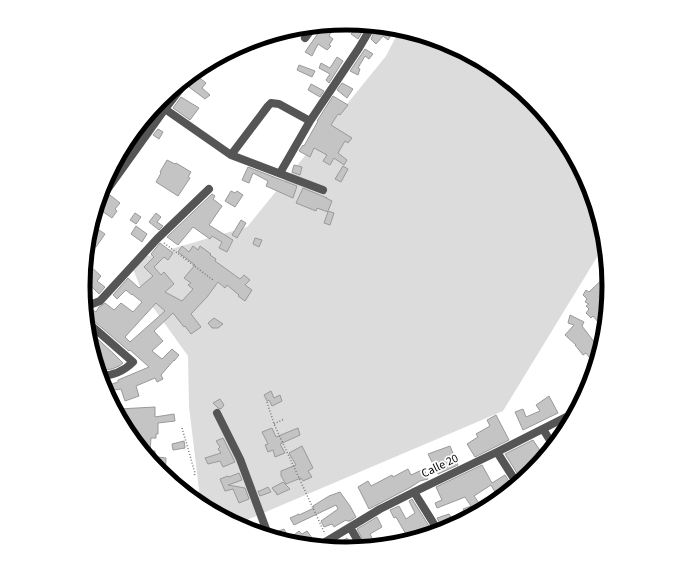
<svg xmlns="http://www.w3.org/2000/svg" width="692" height="573" font-family="'Source Sans 3',sans-serif">
<style>
.green{fill:#dcdcdc}
.building{fill:#c4c4c4;stroke:#999;fill-rule:evenodd}
.lines{fill:none;stroke-linecap:round;stroke-linejoin:round}
.path{stroke:#777;stroke-width:1.5;stroke-dasharray:1 2;stroke-linecap:butt}
.minor{stroke:#555;stroke-width:8}
.labels{text-anchor:middle;dominant-baseline:central;stroke-width:3.5;stroke-linejoin:round;paint-order:stroke}
.street-label{font-size:12px;fill:#000;stroke:#fff}
.rim{fill:none;stroke:#000;stroke-width:5}
</style>
<rect width="100%" height="100%" fill="#fff"/>
<path class="green" d="M400 29 447 43 493 68 532 100 565 140 590 186 604 235 605 244 503 411 235 525 201 506 189 407 188 356 142 292 130 261 247 227 386 56Z"/>
<path class="building" d="M335 24 329 36 333 39 329 45 331 46 327 50 318 44 312 56 305 52 321 29 319 28V26Z
M354 24 366 25 358 39 351 34 355 30 351 27Z
M377 26 384 27 392 34 388 40 383 36 376 44 371 39Z
M365 49 373 54 369 59 365 56 358 68 360 69 358 75 350 71Z
M337 57 343 61 329 83 326 80 330 74 319 68 321 63 330 68Z
M299 65 315 71 312 77 297 70Z
M196 75 206 83 202 88 210 95 205 99 189 87 195 78Z
M342 83 353 89 347 98 337 90Z
M311 84 324 91 320 97 308 90Z
M333 96 348 105 340 115 338 114 331 125 352 138 348 143 345 141 338 153 347 160 344 165 334 158 330 165 323 161 327 155 314 148 310 157 299 151 303 145 304 146 318 121H317Z
M181 97 199 108 190 120 173 108Z
M158 129 163 132 159 139 153 135Z
M167 160 175 164 176 163 191 172 188 177 190 178 178 196 156 182 161 173 160 172Z
M294 165 302 167 300 175 292 172Z
M343 166 348 169 341 182 335 179Z
M248 167 297 186 293 198 266 186 268 181 253 173 249 183 242 180Z
M303 188 327 198H326L332 201 328 211 334 213 330 225 324 223 328 212 317 208 316 211 296 203Z
M231 191 235 193 237 191 243 195 235 207 225 201Z
M212 194 215 196 213 199 222 206 209 225 233 240 227 252 219 248 222 242 212 236 210 239 193 227 178 245 167 237Z
M110 195 120 203 115 209 117 211 112 218 99 209 101 207Z
M135 213 141 217 136 224 130 220Z
M156 213 161 217 157 222 163 226 159 230 149 222Z
M241 220 246 223 237 238 232 235Z
M90 226H93L105 234 96 247 94 246 86 254 88 235Z
M136 226 147 234 142 242 131 234Z
M255 238 262 240 259 247 253 244Z
M160 243 173 253 168 260 164 257 154 267 161 275 164 272 174 284 165 292 182 301 193 289 188 285 191 283 184 278 195 265 178 252 182 246 189 252 193 246 198 250 200 246 211 254 210 255 216 259 215 261 240 279 244 275 250 280 245 285 252 290 245 301 238 296 239 295 227 285 225 288 218 282 207 297 191 314 201 327 191 334 185 326 184 327 173 313 154 331 163 341 152 351 162 359 172 349 179 355 174 361V360L161 375 163 379 157 382 155 378 136 386 139 396 125 401 121 389 108 391 106 386 118 382V380L149 367 130 350 129 351 88 316 93 310 96 312 99 307 105 303 114 310 121 303 133 312 142 302 132 294V295L126 290 117 299 113 295 128 278 139 288 153 276 144 267 154 257 151 254ZM156 303 165 311 130 342 125 337Z
M88 264 101 276 97 281 105 287 99 294 92 287 84 298 83 290 93 277 84 269Z
M608 274 610 287 609 295 606 293H603L600 294 599 298 604 306 607 308 606 318 604 316 598 322 593 316 591 318 586 313 589 309 586 306 589 304 585 302 587 299 583 295 586 290 589 292Z
M570 315 584 322 582 326 598 347 603 344 596 366 586 353 583 355 575 345H576L565 335 574 325 568 323Z
M214 318 223 324 218 328H212L208 323Z
M87 329 115 355 123 363 119 366 112 369 103 370 102 366 97 370 88 338Z
M271 391 274 398 280 395 282 401 272 406 269 400 267 401 264 395Z
M549 396 558 413 523 430 515 412 523 409 526 417 540 411 536 405Z
M220 399 224 405 221 409 218 408 213 403Z
M155 407V417L174 414 175 421 158 423V434H156V438H151L150 451H155V459H149V460L142 451H143V447H139L129 435V428H126V421L120 420 119 409Z
M496 415 509 440 475 457 467 444 478 437 476 434 490 426 487 420Z
M272 428 276 437 298 428 300 435 280 444 285 453 275 457 273 450 268 452 265 445 268 444 262 432Z
M223 438 235 462 223 467 220 461 208 464 205 458 221 453 218 449 220 447 216 441Z
M533 440 545 458 526 472 528 476 522 481 505 454Z
M184 441 185 448 173 450 172 444Z
M302 446 313 468 308 471 312 477 303 481 301 478 286 484 281 476V471L296 465 289 453Z
M450 446 458 465 438 474 428 454Z
M158 457 166 458 165 477 157 470Z
M482 465 492 483 505 475 510 483 495 492 491 485 474 496 484 510 464 521 460 513 464 511 463 509 471 506 465 497 437 508 435 503 442 500 436 487Z
M408 469 411 475 424 469 428 479 420 481 411 487 369 509 358 487 368 481 371 486 392 475 393 477Z
M239 473 242 480 228 485 245 488 249 499 239 503 233 489 225 491 220 479 228 476 229 477Z
M283 482 290 489 277 495 276 492H275L272 488Z
M268 487 271 492 260 496 258 491H260Z
M340 492 350 506 356 517 350 521H347L346 520 334 527 332 524 324 527 321 521 338 509 336 505 294 525 290 518 299 514V515L314 508 313 506 329 496Z
M412 499 429 526 421 531 425 537 410 541 396 517 394 518 390 510 399 506 406 519 415 513 409 501Z
M449 514 456 525 444 531 437 518Z
M377 517 382 527 370 534 377 547 367 548 357 529Z
M284 529 289 539 299 531 302 534 307 531 315 542 308 546 294 545 274 539 273 533Z
M347 538 354 549 346 550 326 548 338 541 339 543Z"/>
<g class="lines">
<path class="path" d="M164 243 213 280
M267 402 274 424 325 534
M274 424 284 419
M182 428 195 473 194 477"/>
<path class="minor" d="M393 28 401 33
M305 38 314 26
M156 104 165 109 231 155 323 190
M231 155 268 106 271 103 279 104 310 121
M280 173 310 121 359 48 372 26
M97 204 165 109 191 75
M604 298 608 303
M85 308 87 306 100 301 157 239 209 189
M86 321 133 362C124 371 112 376 99 376
M217 413 240 459 269 537
M543 429 554 447
M497 452 518 485
M414 492 439 532
M350 527 362 548
M317 547 380 509 414 492 497 452 576 412"/>
</g>
<g class="labels">
<g class="street-label">
<text transform="translate(440 466) rotate(-26)">Calle 20</text>
</g>
</g>
<path d="M0 0H692V573H0ZM90 286a256 256 0 1 1 512 0a256 256 0 1 1-512 0Z" fill="#fff" fill-rule="evenodd"/>
<path class="rim" d="M90 286a256 256 0 1 1 512 0a256 256 0 1 1-512 0Z"/>
</svg>
